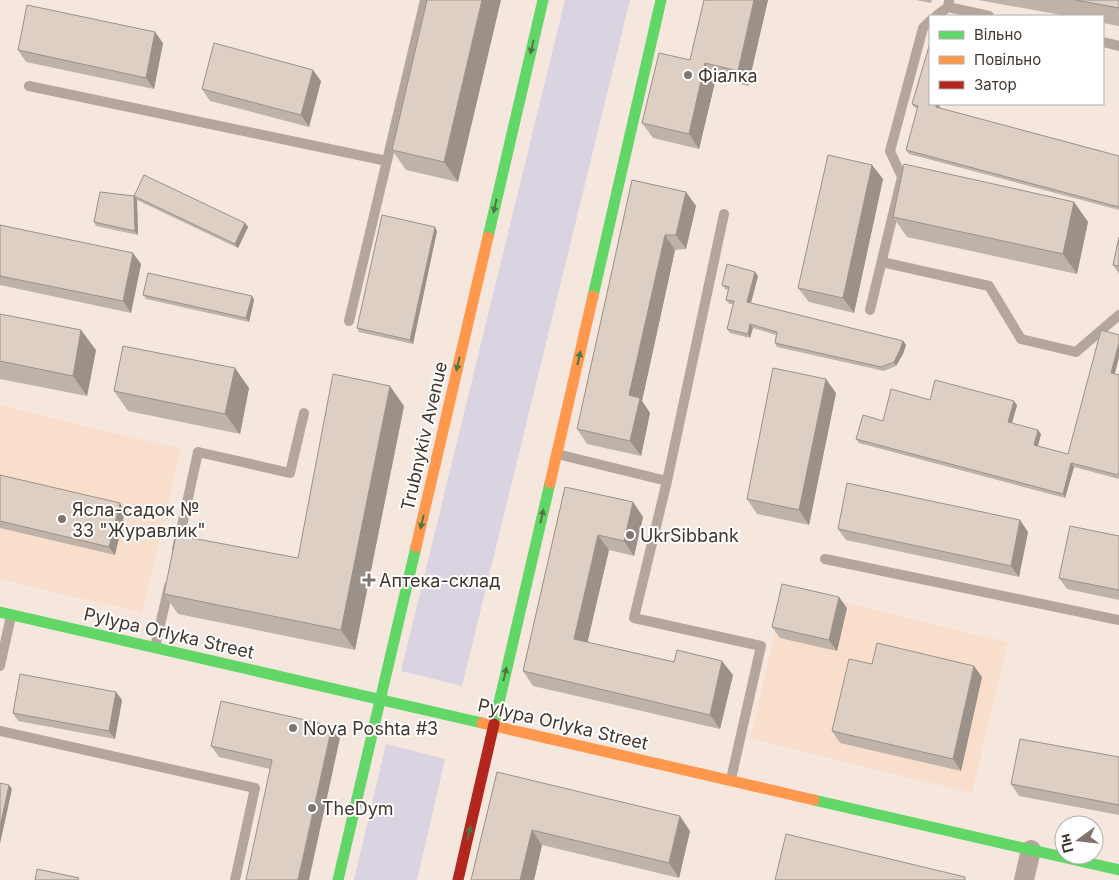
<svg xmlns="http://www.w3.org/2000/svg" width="1119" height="880" font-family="Inter,sans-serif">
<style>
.built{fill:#f9decc}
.green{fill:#dad3e1}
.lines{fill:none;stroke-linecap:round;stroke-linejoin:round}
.lane{stroke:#b4a69d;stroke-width:10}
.street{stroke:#b4a69d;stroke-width:20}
.fast{stroke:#63d668;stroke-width:11}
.slow{stroke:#ff974d;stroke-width:11}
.jam{stroke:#b3261e;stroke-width:11}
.wall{fill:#bfb2a9}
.shaded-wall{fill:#9b9189}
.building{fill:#decfc4;stroke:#9b9189}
.oneway{fill:#4f7645}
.poi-dot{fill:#81746c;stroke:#fff;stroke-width:2}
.labels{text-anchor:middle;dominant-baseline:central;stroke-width:4;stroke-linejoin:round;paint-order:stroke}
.poi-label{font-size:18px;fill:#42362e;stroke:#fff;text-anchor:start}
.street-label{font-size:18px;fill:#42362e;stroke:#fff}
</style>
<rect width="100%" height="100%" fill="#f5e7de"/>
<path class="built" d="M0 405 181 449 142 613 0 579Z
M786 588 1008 642 972 793 750 738Z"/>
<path class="green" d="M565 0H630L462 686 401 671Z
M386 744 445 759 417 880H354Z"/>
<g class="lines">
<path class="lane" d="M948 7 989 16
M936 16 948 7 949 1
M1103 42 1119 46
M29 86 387 161
M724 214 667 481 634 618 761 646 731 779
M882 262 989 286 1021 339 1076 352 1119 315
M870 310 902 177 890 151 923 28 930 21
M349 321 425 0
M557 454 667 481
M177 549 198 452 290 473 304 413
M825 559 1119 620
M155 647 169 586
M0 666 11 616
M0 731 255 788 235 880"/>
<path class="street" d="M1024 880 1031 850"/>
<path class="fast" d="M488 237 543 0
M593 296 661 0
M0 612 482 723
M494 724 550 483
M814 800 1119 870
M338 880 416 547"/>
<path class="slow" d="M550 483 593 296
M416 547 488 237
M482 723 814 800"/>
<path class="jam" d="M458 880 494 724"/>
</g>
<path class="wall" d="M427 0 458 182 406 170 392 150Z
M704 0H768L748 86 716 78 699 149 653 138 642 123 690 60Z
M916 0H932L931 3Z
M978 0H1119V26L1103 23V16H1067Z
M163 43 154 89 26 62 18 50Z
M321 81 309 127 210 101 202 89Z
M912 104H940L939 108 1119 156V210L909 154 906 150 918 108H915Z
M872 165 883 179 854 313 809 302 798 288Z
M632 180 686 192 696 206 686 249 675 250 642 401 650 413 641 456 587 444 577 429Z
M134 196 245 223 248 227 238 248 137 200 138 235 96 226 94 222Z
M1074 202 1088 222 1077 274 907 237 893 217Z
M0 225 141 264 131 313 0 285Z
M437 231 413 344 359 332 357 328Z
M1119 237V274L1113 265Z
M758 276 751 303 903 341 906 345 903 354 896 366 884 371 777 347 775 343 776 335 753 328 750 338 730 333 727 329 733 304H729L726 300 728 290 725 289 722 285Z
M143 295 252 296 254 300 249 322 146 299Z
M0 314 96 350 87 396 0 379Z
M1115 374 1119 375V479L1074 467 1065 498 859 443 856 439 883 421 930 400 1017 405 1012 423 1041 434 1038 446 1068 454Z
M249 388 240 434 128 411 114 391Z
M836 393 809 525 757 514 747 499Z
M404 406 355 650 178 614 164 594 298 558Z
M0 475 125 511 115 555 0 528Z
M565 487 633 502 643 517 634 556 609 550 587 642 733 675 720 729 533 686 523 671Z
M838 529 1028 532 1019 577 846 540Z
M1119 536V600L1067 589 1059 578Z
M847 608 837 651 780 638 772 627Z
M982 677 961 771 840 743 832 731Z
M116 692 122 700 115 739 18 721 13 713Z
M332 726 340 738 270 769 219 757 211 746Z
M1119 757V815L1019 796 1011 784Z
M497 772 690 831 679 878 542 845 534 880H471Z"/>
<path class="shaded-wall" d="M482 0H501L458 182 444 162Z
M754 0H768L748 86 738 71Z
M155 32 163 43 154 89 146 78Z
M705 63 716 78 699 149 689 134Z
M313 70 321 81 309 127 301 115Z
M936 104H940L938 111 936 107Z
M872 165 883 179 854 313 843 298Z
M686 192 696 206 686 249 676 235Z
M134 196 137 200 138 235 135 231Z
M1074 202 1088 222 1077 274 1063 254Z
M245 223 248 227 238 248 235 244Z
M435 227 437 231 413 344 410 340Z
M665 235 675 250 642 401 650 413 641 456 630 441 629 395Z
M133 253 141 264 131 313 123 301Z
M755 272 758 276 750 306 747 302Z
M252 296 254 300 249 322 246 318Z
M750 324 753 328 750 338 748 334Z
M81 330 96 350 87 396 73 376Z
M903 341 906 345 903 354 896 366 894 362Z
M1119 343V357L1114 377 1111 373Z
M235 368 249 388 240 434 225 414Z
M826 379 836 393 809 525 799 510Z
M390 386 404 406 355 650 341 630Z
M1014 401 1017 405 1011 426 1008 422Z
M1038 430 1041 434 1037 449 1034 445Z
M1071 463 1074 467 1065 498 1063 494Z
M633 502 643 517 634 556 624 541Z
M120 503 125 511 115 555 109 547Z
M1020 520 1028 532 1019 577 1011 566Z
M598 535 609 550 585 653 574 639Z
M839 597 847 608 837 651 829 640Z
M722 661 733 675 720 729 710 715Z
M974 666 982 677 961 771 953 759Z
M116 692 122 700 115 739 109 731Z
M332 726 340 738 309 880H298Z
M9 785 12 789 0 844V827Z
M680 816 690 831 679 878 669 863Z
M532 830 542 845 534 880H520Z"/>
<path class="building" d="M427 0H482L444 162 392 150Z
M704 0H754L738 71 705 63 689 134 642 123 659 53 690 60Z
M1075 0H1119V8Z
M27 5 155 32 146 78 18 50Z
M214 43 313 70 301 115 202 89Z
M930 43V104H936V107L1119 156V207L906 150 918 106 912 104Z
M828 155 872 165 843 298 798 288Z
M904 164 1074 202 1063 254 893 217Z
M144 175 245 223 235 244 134 196Z
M632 180 686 192 676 235H665L629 395 640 398 630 441 577 429Z
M100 192 134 196 135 231 94 222Z
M382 215 435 227 410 340 357 328Z
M0 225 133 253 123 301 0 276Z
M1119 237V266L1113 265Z
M727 264 755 272 747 302 903 341 900 350 894 362 881 367 775 343 777 332 750 324 748 334 727 329 734 301 726 300 729 287 722 285Z
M148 273 252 296 246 318 143 295Z
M0 314 81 330 73 376 0 361Z
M1101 330 1119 335V343L1111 373 1119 375V471L1118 475 1071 463 1063 494 856 439 863 415 883 421 891 389 930 400 935 380 1014 401 1008 422 1038 430 1034 445 1068 454Z
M123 346 235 368 225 414 114 391Z
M773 368 826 379 799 510 747 499Z
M333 374 390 386 341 630 164 594 176 535 298 558Z
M0 475 120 503 109 547 0 521Z
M847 483 1020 520 1011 566 838 529Z
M565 487 633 502 624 541 598 535 574 639 674 662 677 650 722 661 710 715 523 671Z
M1070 526 1119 536V590L1059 578Z
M782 584 839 597 829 640 772 627Z
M877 643 974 666 953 759 832 731 849 659 872 664Z
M20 674 116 692 109 731 13 713Z
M221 701 332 726 298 880H246L272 760 211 746Z
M1020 739 1119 757V805L1011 784Z
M497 772 680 816 669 863 532 830 520 880H471Z
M0 783 9 785 0 827Z
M786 834 965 877V880H775Z
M37 869 79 878 78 880H35Z"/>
<defs><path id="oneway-solid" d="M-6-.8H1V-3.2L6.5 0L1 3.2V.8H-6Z" transform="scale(1.25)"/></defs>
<g class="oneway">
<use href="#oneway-solid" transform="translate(532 47) rotate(103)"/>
<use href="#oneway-solid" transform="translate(495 206) rotate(103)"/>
<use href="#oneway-solid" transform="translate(579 358) rotate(-77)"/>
<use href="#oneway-solid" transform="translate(458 364) rotate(103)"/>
<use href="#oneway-solid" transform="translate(542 516) rotate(-77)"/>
<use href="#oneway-solid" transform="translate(422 522) rotate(103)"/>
<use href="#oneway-solid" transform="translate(505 674) rotate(-77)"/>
<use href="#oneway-solid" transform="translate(469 833) rotate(-77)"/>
</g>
<g class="poi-dot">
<circle cx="688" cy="75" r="5"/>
<circle cx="62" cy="519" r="5"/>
<circle cx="630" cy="535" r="5"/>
<path d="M366.5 572.5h5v5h5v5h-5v5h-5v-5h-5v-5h5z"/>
<circle cx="293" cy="728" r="5"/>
<circle cx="312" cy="808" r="5"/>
</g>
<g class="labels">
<g class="poi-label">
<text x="698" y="75">Фіалка</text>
<text x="72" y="509">Ясла-садок №<tspan x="72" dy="21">33 "Журавлик"</tspan></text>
<text x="640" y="535">UkrSibbank</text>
<text x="379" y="580">Аптека-склад</text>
<text x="303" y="728">Nova Poshta #3</text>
<text x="322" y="808">TheDym</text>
</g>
<g class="street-label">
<text transform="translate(424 436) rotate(-77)">Trubnykiv Avenue</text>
<text transform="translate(169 633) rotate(13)">Pylypa Orlyka Street</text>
<text transform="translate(563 724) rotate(13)">Pylypa Orlyka Street</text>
</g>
</g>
<rect x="929" y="15" width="175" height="90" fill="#ffffff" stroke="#b3afab"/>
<rect x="939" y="31" width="25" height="8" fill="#63d668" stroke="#b3afab"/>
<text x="974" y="40" font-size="15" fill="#42362e">Вільно</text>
<rect x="939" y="56" width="25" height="8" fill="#ff974d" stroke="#b3afab"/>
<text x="974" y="65" font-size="15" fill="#42362e">Повільно</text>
<rect x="939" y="81" width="25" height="8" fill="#b3261e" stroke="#b3afab"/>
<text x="974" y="90" font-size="15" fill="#42362e">Затор</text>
<g transform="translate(1079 840) rotate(255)"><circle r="24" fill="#ffffff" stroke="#b3afab"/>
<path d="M0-4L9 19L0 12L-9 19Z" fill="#81746c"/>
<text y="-8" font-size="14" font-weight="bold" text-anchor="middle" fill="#42362e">Пн</text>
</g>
</svg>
